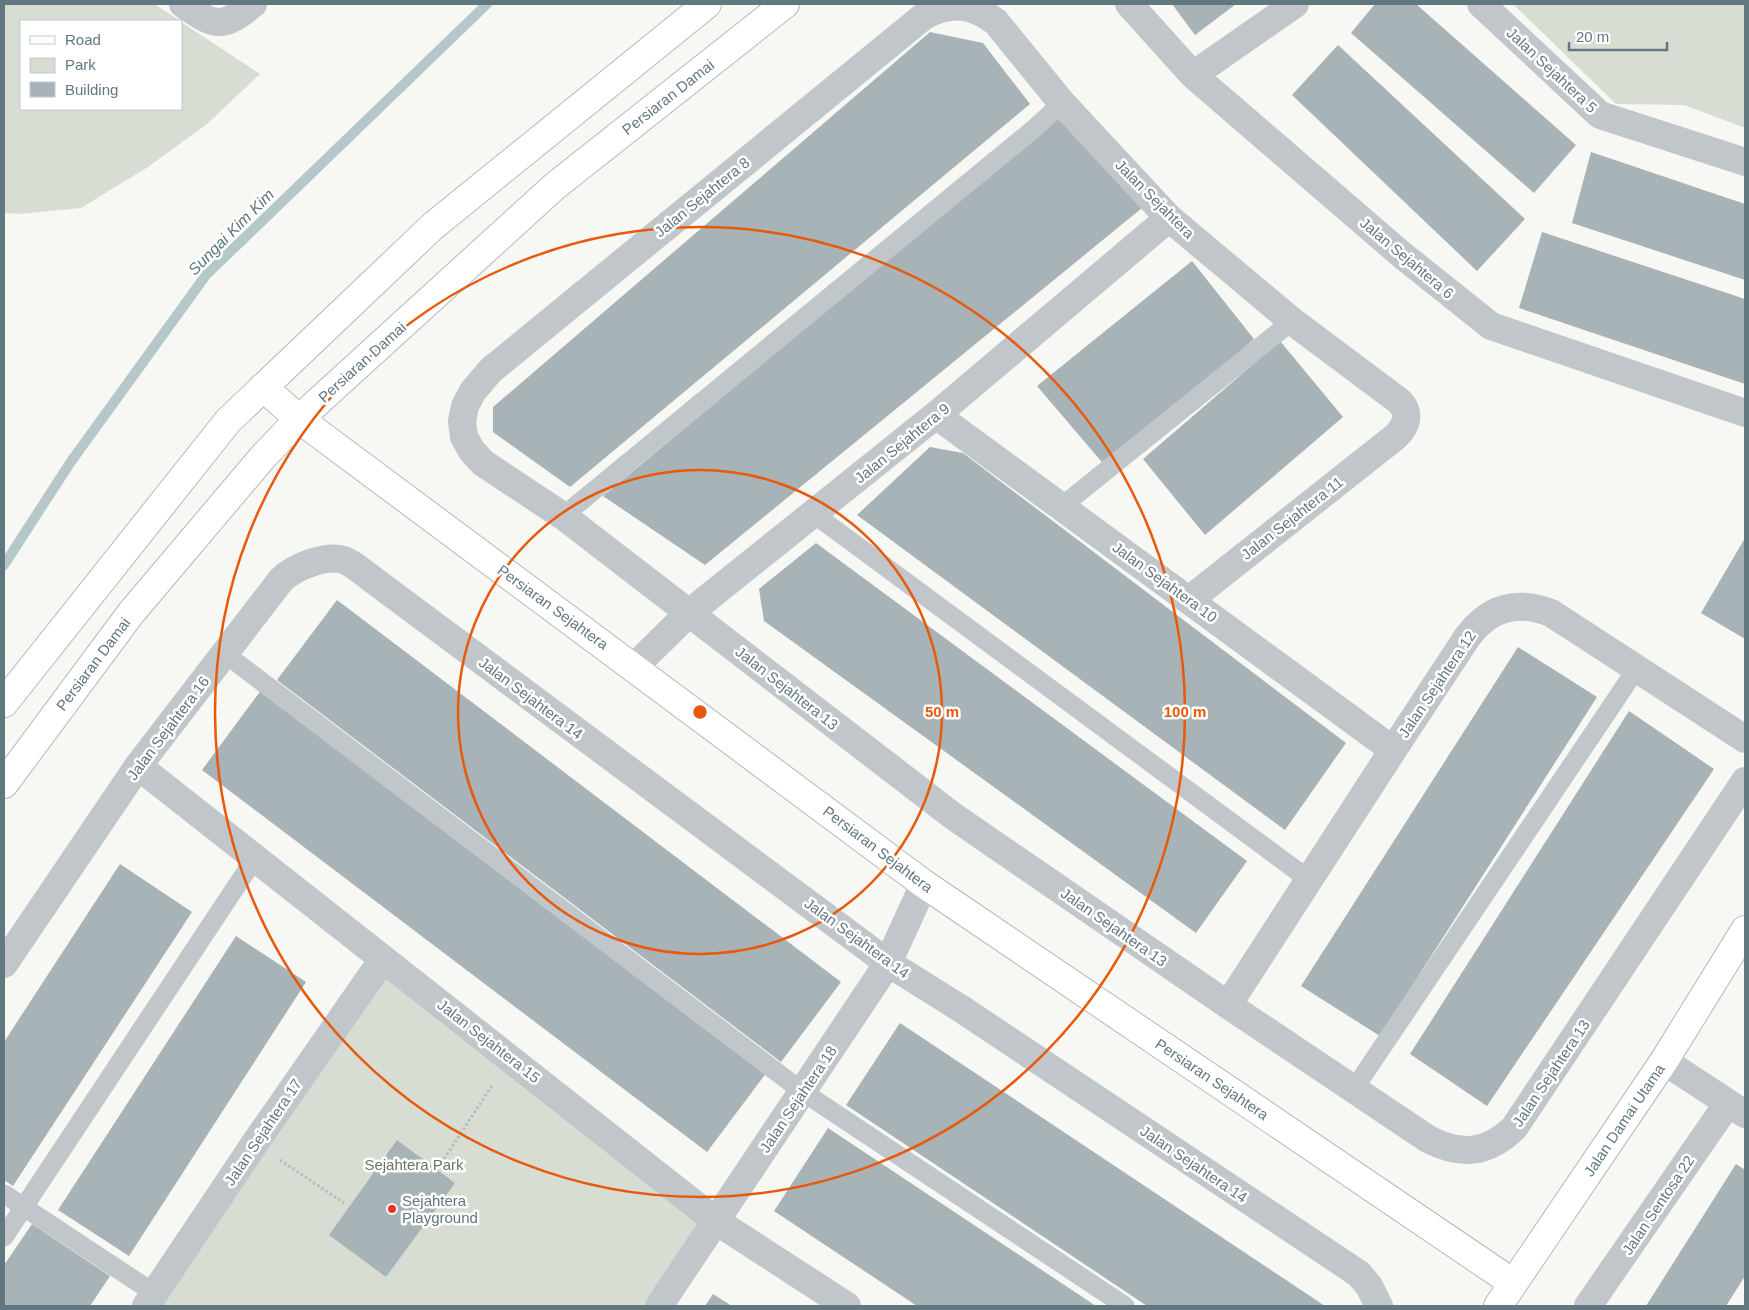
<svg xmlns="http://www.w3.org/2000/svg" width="1749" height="1310" font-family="Helvetica,sans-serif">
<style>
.green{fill:#d8ddd3}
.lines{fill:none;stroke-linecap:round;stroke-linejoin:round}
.stream{stroke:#b6c7c9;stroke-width:10}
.building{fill:#a7b3b6}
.secondary-casing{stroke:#b2babe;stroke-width:30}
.path{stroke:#b8bdbf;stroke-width:3;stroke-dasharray:2.5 2.5;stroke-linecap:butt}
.lane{stroke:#c0c6c9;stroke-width:19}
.street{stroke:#c0c6c9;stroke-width:28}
.secondary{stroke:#fff;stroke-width:28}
.ring{fill:none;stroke:#e8590c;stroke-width:2.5}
.poi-dot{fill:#ec3120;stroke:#fff;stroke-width:2}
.labels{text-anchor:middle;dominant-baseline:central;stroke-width:5;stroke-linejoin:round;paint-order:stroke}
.street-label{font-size:15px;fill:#617881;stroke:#fff}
.park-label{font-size:15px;fill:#687860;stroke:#fff}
.poi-label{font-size:15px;fill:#617881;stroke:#fff;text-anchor:start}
.water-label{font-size:16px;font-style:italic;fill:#5b787c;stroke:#fff}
.centre{fill:#e8590c;stroke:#fff;stroke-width:2.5}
.ring-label{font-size:15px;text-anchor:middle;font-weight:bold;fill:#e8590c;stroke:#fff;stroke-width:5;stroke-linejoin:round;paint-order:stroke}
</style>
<rect width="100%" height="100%" fill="#f7f7f4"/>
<path class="green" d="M4 4H154L181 21H21V109H181V22L260 74 207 124 148 167 81 208 19 214 4 213Z
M1513 4H1745V128L1684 105 1616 104Z
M383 959 716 1221 659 1306H146Z"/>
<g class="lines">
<path class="stream" d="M4 565 70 463 206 275 487 4"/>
</g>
<path class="building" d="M1172 4H1236L1195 35Z
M1375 4H1416L1576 145 1534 193 1351 33Z
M930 32 983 43 1030 104 570 487 493 432V407Z
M1338 45 1525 219 1477 271 1292 95Z
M1061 116 1142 208 705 565 603 496Z
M1591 152 1745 204V280L1572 223Z
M1542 232 1745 299V384L1519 308Z
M1192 261 1254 339 1106 467 1037 386Z
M1280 341 1343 417 1205 535 1143 459Z
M930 447 963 453 1346 743 1285 830 857 515Z
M1745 538V639L1701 613Z
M816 543 1247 861 1196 933 764 621 759 589Z
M337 600 841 982 781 1062 277 680Z
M1518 647 1597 697 1380 1036 1301 986Z
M262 689 767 1072 707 1152 202 770Z
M1629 711 1714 769 1487 1106 1410 1054Z
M120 864 192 912 13 1186 4 1180V1042Z
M236 936 306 982 129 1256 58 1210Z
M900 1023 1325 1306H1147L846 1105Z
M828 1128 1096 1306H917L774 1211Z
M397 1140 455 1183 386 1277 329 1235Z
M1736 1164 1745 1170V1276L1726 1306H1646Z
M32 1224 110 1276 90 1306H4V1265Z
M713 1294 732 1306H705Z"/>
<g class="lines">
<g class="secondary-casing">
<path id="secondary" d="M263 387 299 419 924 884 1513 1283
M4 703 228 421 433 226 707 4
M4 784 131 613 262 458 299 419 555 186 785 4
M1498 1306 1664 1061 1745 930"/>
</g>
<path class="path" d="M444 1159 493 1084
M280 1160 344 1203"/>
<path class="lane" d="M1061 507 1292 321
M814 514 1308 879
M563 516 1036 127 1062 103
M224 653 803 1092 1125 1306
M1354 1089 1637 668
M4 1194 154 1293
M4 1237 255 858"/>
<path class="street" d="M183 4C215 26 221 30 253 4
M1129 4 1193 75 1402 255 1491 326 1745 413
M1481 4 1600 115 1745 162
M1193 75 1295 4
M936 415 1393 750
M1189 600 1395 437C1407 426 1411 413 1399 401L1292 321 1169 218 1062 103 996 22C972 4 951 1 924 16L491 370 473 391 465 406 462 421 464 437 472 451 483 463 563 516 953 816 1228 1005 1428 1139C1461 1156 1487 1154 1514 1128L1745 781
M634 667 689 613 936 415 1169 218
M138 766 716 1221 847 1306
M4 964 138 766 281 580C294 567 328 553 346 561 355 565 364 573 372 579L888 963 960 1008 1359 1274 1369 1286 1379 1306
M1228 1005 1393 750 1468 636C1490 607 1517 600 1551 613L1745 739
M1664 1061 1745 1114
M146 1306 255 1143 383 959
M659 1306 888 963 924 884
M1588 1306 1728 1103"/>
<use href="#secondary" class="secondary"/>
</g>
<g class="ring">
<circle cx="700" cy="712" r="242"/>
<circle cx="700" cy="712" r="485"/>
</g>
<circle class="poi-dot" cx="392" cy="1209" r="5"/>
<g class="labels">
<g class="street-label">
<text transform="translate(1552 70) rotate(43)">Jalan Sejahtera 5</text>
<text transform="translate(668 97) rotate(-38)">Persiaran Damai</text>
<text transform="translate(702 197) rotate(-39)">Jalan Sejahtera 8</text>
<text transform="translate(1155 199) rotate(45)">Jalan Sejahtera</text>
<text transform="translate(1407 258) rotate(40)">Jalan Sejahtera 6</text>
<text transform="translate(362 362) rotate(-42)">Persiaran Damai</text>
<text transform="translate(902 443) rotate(-39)">Jalan Sejahtera 9</text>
<text transform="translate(1292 518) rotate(-38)">Jalan Sejahtera 11</text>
<text transform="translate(1165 582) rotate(36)">Jalan Sejahtera 10</text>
<text transform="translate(553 607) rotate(36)">Persiaran Sejahtera</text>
<text transform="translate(93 664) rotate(-53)">Persiaran Damai</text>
<text transform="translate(1437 684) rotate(-56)">Jalan Sejahtera 12</text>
<text transform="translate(787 688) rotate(38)">Jalan Sejahtera 13</text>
<text transform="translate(531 698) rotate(37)">Jalan Sejahtera 14</text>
<text transform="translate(168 728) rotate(-53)">Jalan Sejahtera 16</text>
<text transform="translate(878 849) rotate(37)">Persiaran Sejahtera</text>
<text transform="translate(1114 927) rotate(35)">Jalan Sejahtera 13</text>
<text transform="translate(857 938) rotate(36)">Jalan Sejahtera 14</text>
<text transform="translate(489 1041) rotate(38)">Jalan Sejahtera 15</text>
<text transform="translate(1551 1073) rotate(-56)">Jalan Sejahtera 13</text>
<text transform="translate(1212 1079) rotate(34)">Persiaran Sejahtera</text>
<text transform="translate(798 1099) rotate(-56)">Jalan Sejahtera 18</text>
<text transform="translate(1624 1120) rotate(-56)">Jalan Damai Utama</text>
<text transform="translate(263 1132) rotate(-56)">Jalan Sejahtera 17</text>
<text transform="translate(1194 1164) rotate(34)">Jalan Sejahtera 14</text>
<text transform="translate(1658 1205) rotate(-56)">Jalan Sentosa 22</text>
</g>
<g class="park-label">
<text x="414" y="1164">Sejahtera Park</text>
</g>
<g class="poi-label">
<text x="402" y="1200">Sejahtera<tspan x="402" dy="17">Playground</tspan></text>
</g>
<g class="water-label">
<text transform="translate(231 232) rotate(-45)">Sungai Kim Kim</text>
</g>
</g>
<circle cx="700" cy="712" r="8" class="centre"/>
<g class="ring-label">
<text x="942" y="717">50 m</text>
<text x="1185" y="717">100 m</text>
</g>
<rect width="1749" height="1310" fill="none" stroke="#617881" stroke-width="10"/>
<rect x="20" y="20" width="162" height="90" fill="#ffffff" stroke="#c0c9cd"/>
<rect x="30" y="36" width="25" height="8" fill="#ffffff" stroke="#c0c9cd"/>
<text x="65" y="45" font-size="15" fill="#617881">Road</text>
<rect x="30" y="58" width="25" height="15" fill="#d8ddd3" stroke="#c0c9cd"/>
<text x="65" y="70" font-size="15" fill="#617881">Park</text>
<rect x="30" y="82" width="25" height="15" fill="#a7b3b6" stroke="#c0c9cd"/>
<text x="65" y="95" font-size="15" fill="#617881">Building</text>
<path d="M1569 42v8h98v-8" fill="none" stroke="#617881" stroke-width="2.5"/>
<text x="1576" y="42" font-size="15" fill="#617881" stroke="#ffffff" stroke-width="4" paint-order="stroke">20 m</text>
</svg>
